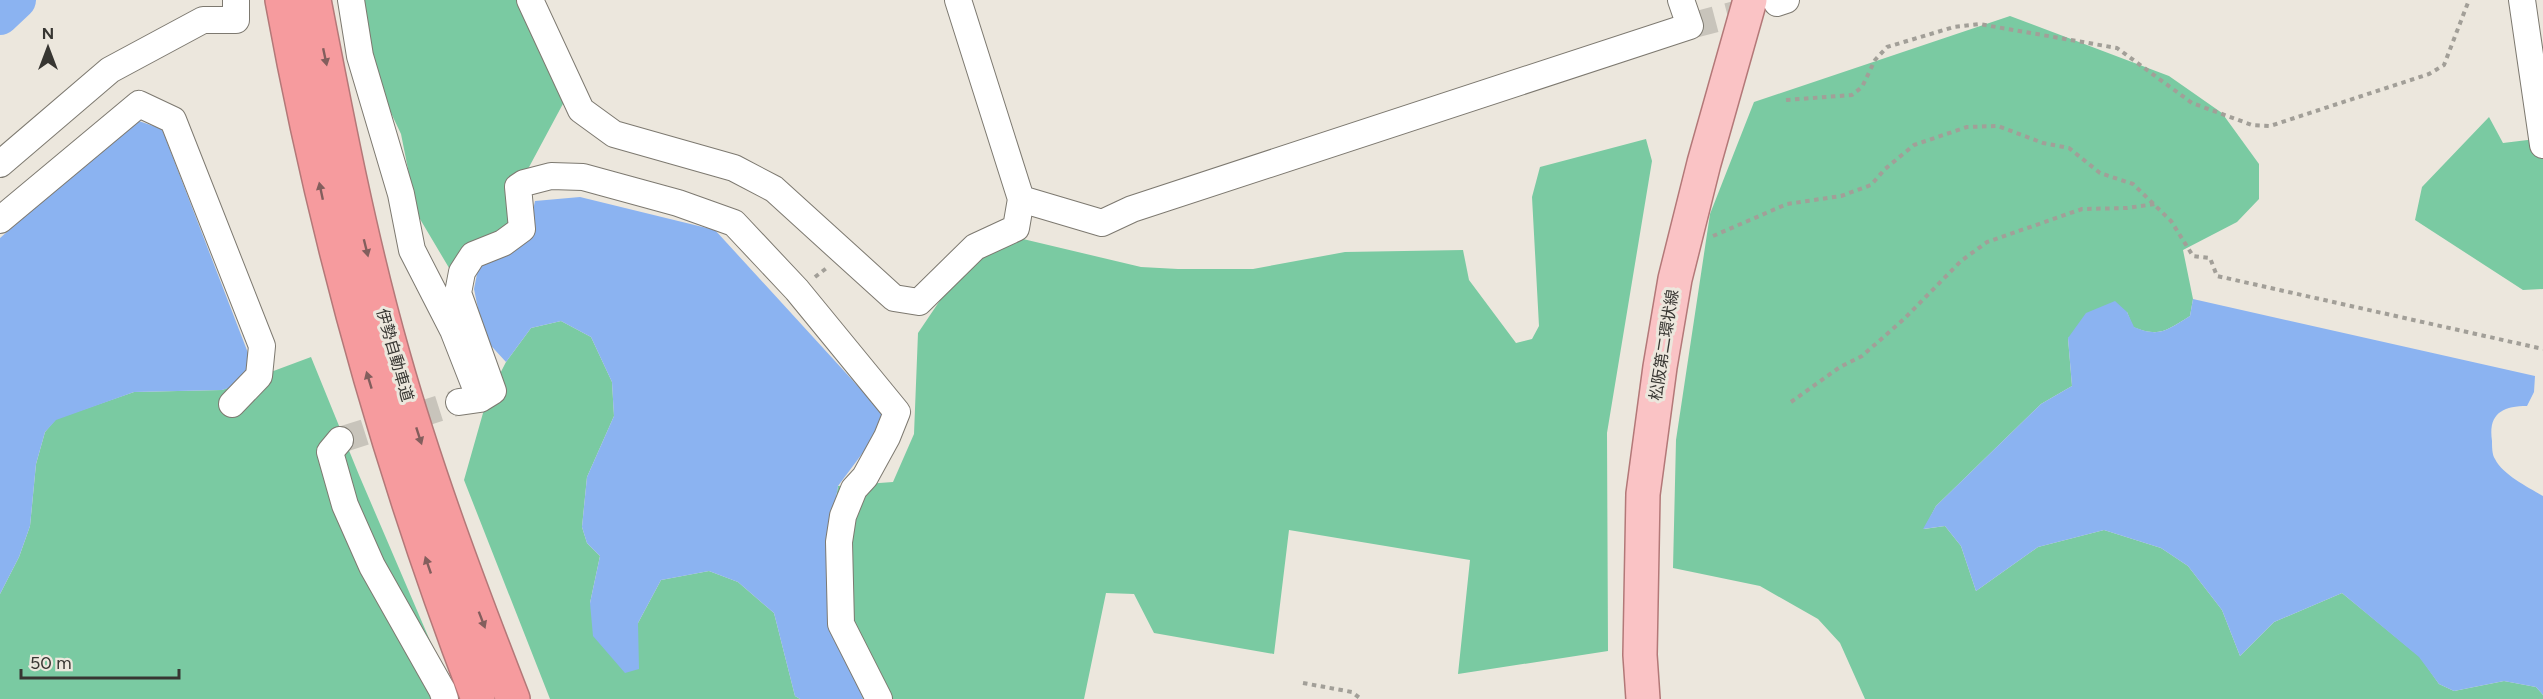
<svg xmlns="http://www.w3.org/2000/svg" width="2543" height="699" font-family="Figtree,'Noto Sans JP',sans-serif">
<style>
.green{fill:#7acaa2}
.water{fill:#8bb3f1}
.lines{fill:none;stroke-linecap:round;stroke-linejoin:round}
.river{stroke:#8bb3f1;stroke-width:38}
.minor-tunnel{stroke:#c8c4bb;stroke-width:26;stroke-dasharray:26 13;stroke-linecap:butt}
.minor-casing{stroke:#7d7970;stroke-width:28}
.primary-casing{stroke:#b37878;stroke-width:36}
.motorway-casing{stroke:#b37878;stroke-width:36}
.path{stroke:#a29f98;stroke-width:4;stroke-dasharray:4.5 4.5;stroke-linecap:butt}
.minor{stroke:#fff;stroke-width:26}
.primary{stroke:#fac3c5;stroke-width:33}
.motorway{stroke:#f69b9e;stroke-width:33}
.oneway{fill:#835e5d}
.labels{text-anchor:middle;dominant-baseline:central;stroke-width:6;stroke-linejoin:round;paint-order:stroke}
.street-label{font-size:16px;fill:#373632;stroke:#ece7dd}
</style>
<rect width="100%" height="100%" fill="#ece7dd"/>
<path class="green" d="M349 0H522L565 100 528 169 524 216 458 283 417 214 401 134 359 45Z
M2010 16 2169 76 2222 113 2259 164V199L2237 222 2183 250 2193 299 2190 316C2167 330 2160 338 2133 327L2127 312 2068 338 2072 386 2041 404 1936 506 1924 529 1945 526 1961 546 1976 591 2038 547 2104 530 2161 548 2188 566 2222 610 2240 656 2274 622 2342 593 2420 657 2439 684 2454 691 2504 681 2536 687 2543 695V699H1865L1840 643 1818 619 1760 586 1673 568 1676 440 1710 214 1754 102Z
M2489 117 2503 143 2543 138V289L2523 290 2415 220 2422 187Z
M1646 139 1652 161 1607 433 1608 651 1458 674 1470 560 1289 530 1274 654 1154 633 1134 594 1106 593 1084 699H863L843 647 832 522 838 486 893 482 914 434 918 333 947 290 993 245 1023 239 1141 267 1178 269H1253L1345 252 1463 250 1469 280 1516 343 1532 339 1539 326 1532 197 1540 167Z
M561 321 591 337 612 382 614 416 587 477 582 527 587 543 600 556 590 603 638 623 661 580 709 571 738 582 774 613 795 696 800 699H550L464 480 487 399 506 362 531 328Z
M311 357 359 475 455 699H0V594L19 557 30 526 36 464 45 432 56 419 134 392 222 390Z"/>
<path class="water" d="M136 120 162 129 258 379 222 390 134 392 56 420 45 432 36 464 30 526 19 557 0 594V238Z
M580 197 715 230 888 419 838 486 832 522 843 647 863 699H800L795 696 774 613 738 582 709 571 661 580 638 623 639 669 625 673 593 636 590 603 600 556 587 543 582 527 587 477 614 416 612 382 591 337 561 321 531 328 506 362 484 338 474 289 478 269 500 245 529 229 535 201Z
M2193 299 2535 376 2534 392 2527 406C2502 406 2488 414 2492 441 2492 446 2492 455 2495 459 2503 475 2528 487 2543 496V695L2536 687 2504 681 2454 691 2439 684 2419 657 2342 593 2274 622 2240 656 2222 610 2188 566 2161 548 2104 530 2038 547 1976 591 1961 546 1945 526 1923 529 1936 506 2041 404 2072 386 2068 338 2086 313 2115 301 2127 312 2134 327C2160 338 2167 330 2190 316Z"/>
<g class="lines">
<path class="river" d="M0 16 17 0"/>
<path class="minor-tunnel" d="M1690 26 1762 7
M340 440 459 402"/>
<g class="minor-casing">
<path id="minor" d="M351 0 360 56 401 194 412 250 453 330 480 399 459 402
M530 0 581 110 614 134 734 168 774 189 894 298 919 302 975 247 1016 228 1021 199 958 0
M2522 0 2543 145
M1777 3 1786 0
M0 164 110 70 203 20H236V0
M1021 199 1102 223 1132 209 1690 26 1681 0
M0 220 139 104 173 120 262 346 259 376 232 404
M480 399 493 391 458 293 462 272 473 255 503 243 522 229 518 187 524 183 551 176 583 177 678 203 734 223 797 290 897 412 887 437 865 477 854 489 843 516 839 542 841 624 879 699
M340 440 330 452 345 505 372 566 442 690 445 699"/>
</g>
<g class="primary-casing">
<path id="primary" d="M1643 699 1640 655 1643 494 1660 367 1675 279 1704 163 1750 0"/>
</g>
<g class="motorway-casing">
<path id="motorway" d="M282 0C326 241 390 470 478 699
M314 0C337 119 360 239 393 355 426 472 469 586 513 699"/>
</g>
<path class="path" d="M1786 100 1852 95 1862 87 1875 60 1887 47 1954 27 1979 24 2117 48 2192 103 2252 125 2270 126 2429 74 2444 65 2469 0
M1713 236 1787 204 1841 196 1871 185 1885 169 1914 145 1967 127 1998 126 2043 143 2069 148 2100 173 2133 184 2171 221 2193 256 2210 258 2217 276 2543 349
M815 277 828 267
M1791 402 1840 367 1862 356 1904 319 1961 261 1987 242 2082 209 2127 208 2155 204
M1303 683 1352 692 1361 699"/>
<use href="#minor" class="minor"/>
<use href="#primary" class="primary"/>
<use href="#motorway" class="motorway"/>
</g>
<defs><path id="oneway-solid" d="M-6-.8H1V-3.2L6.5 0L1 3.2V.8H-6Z" transform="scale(1.5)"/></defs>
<g class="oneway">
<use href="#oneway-solid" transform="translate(325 57) rotate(78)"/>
<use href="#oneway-solid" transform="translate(321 191) rotate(-102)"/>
<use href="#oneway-solid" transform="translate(366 248) rotate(76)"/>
<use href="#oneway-solid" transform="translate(369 380) rotate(-107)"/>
<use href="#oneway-solid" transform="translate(419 436) rotate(72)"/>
<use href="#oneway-solid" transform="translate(428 565) rotate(-109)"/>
<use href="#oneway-solid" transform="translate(482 620) rotate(69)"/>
</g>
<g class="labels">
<g class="street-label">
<text transform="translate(1664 345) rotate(-81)">松阪第二環状線</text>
<text transform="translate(395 355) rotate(74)">伊勢自動車道</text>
</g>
</g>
<g transform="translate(48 48)" stroke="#ece7dd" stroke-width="4.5" paint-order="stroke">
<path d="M0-4.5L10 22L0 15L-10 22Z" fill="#373632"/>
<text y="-9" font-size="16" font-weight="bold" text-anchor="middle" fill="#373632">N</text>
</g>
<path d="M21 669v9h158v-9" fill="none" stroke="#373632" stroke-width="3"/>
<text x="30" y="669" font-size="18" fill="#373632" stroke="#ece7dd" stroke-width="4.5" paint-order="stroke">50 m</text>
</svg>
